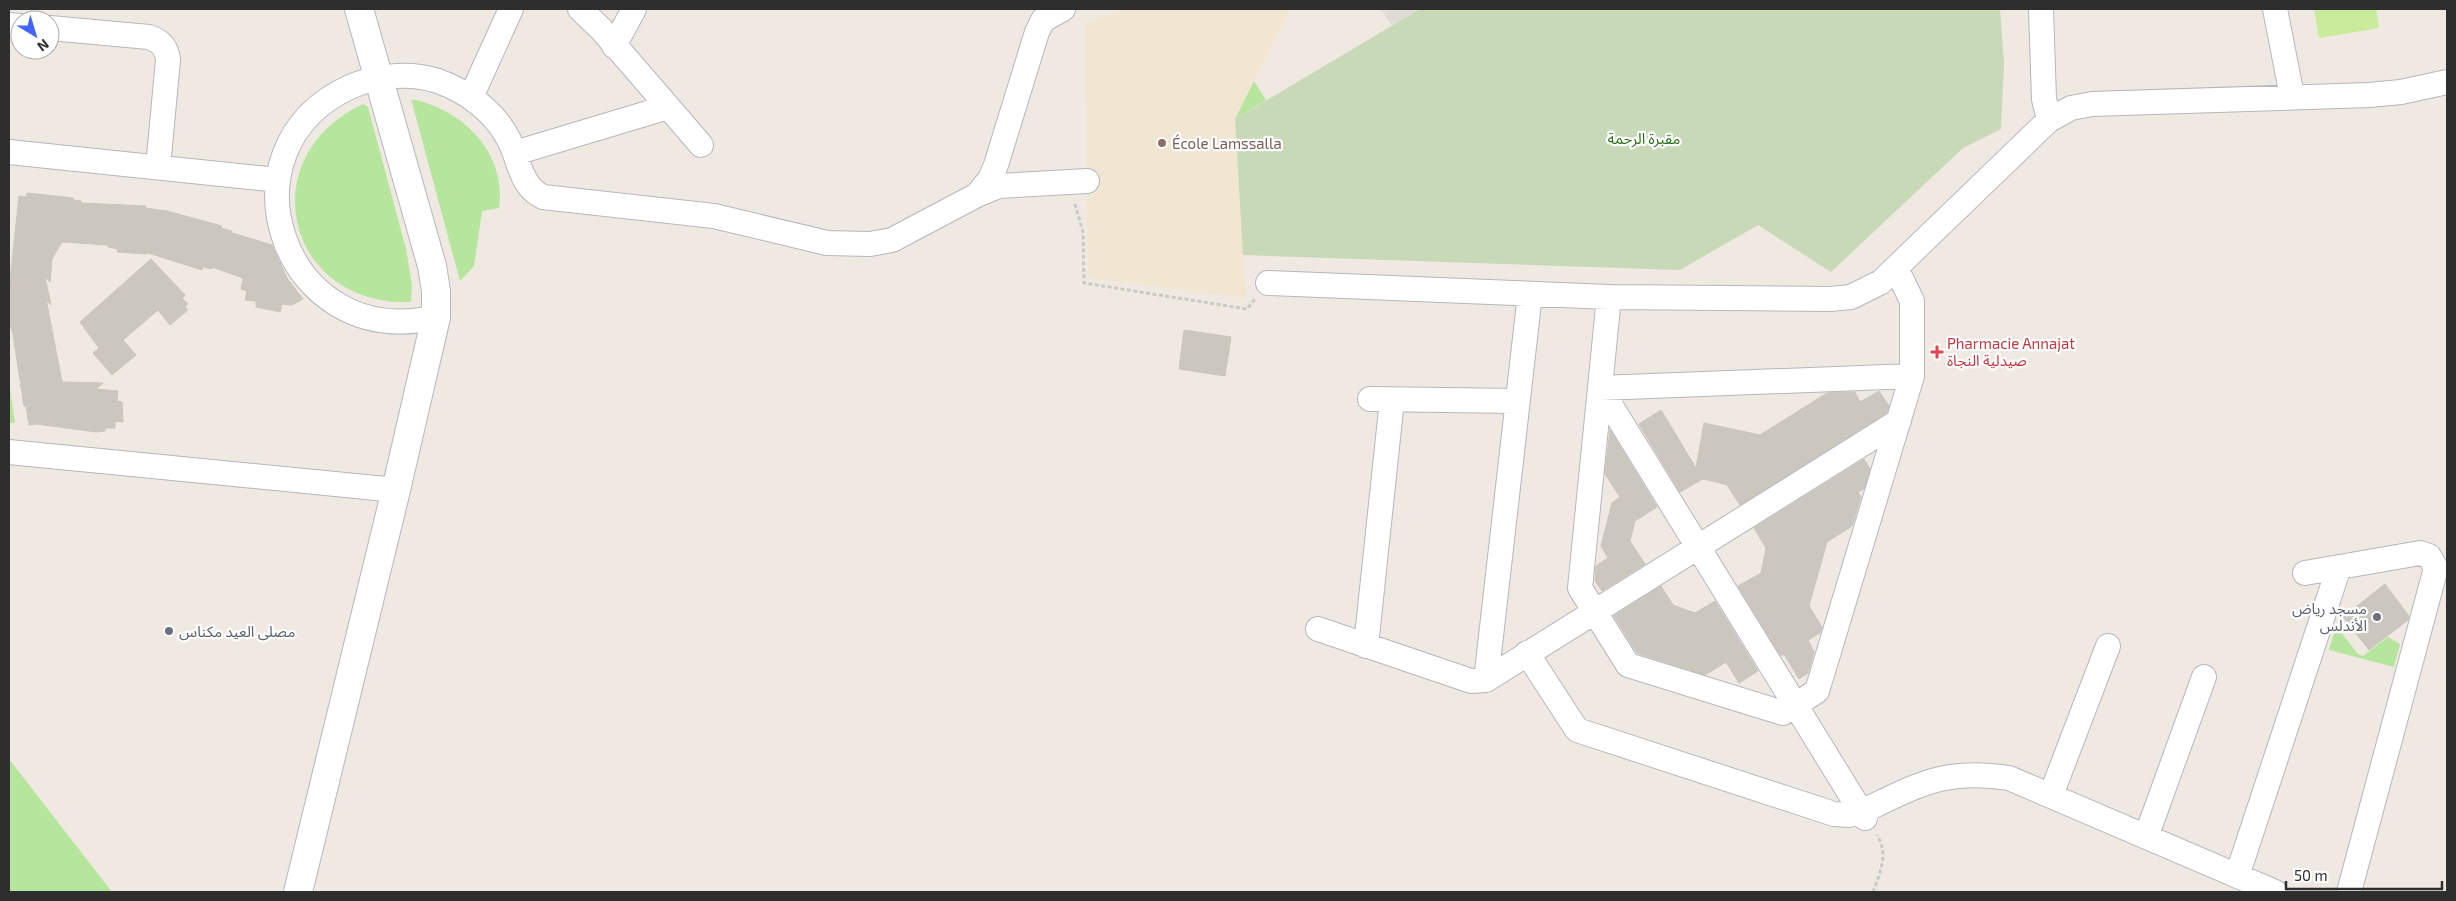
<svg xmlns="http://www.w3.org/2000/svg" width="2456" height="901" font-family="'Exo 2','Noto Sans Arabic',sans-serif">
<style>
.education{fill:#f0e6d1}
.green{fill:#b6e59e}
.cemetery{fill:#c8d9b8}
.pitch{fill:#c9ec9a}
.plaza{fill:#dfdcd8}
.building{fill:#cbc7bf;stroke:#cbc5ba}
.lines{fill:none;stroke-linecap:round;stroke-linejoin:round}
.minor-casing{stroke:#b4b7c1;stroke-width:26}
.tertiary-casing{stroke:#b4b7c1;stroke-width:30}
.path{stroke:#c9c9c9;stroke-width:3;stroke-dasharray:4 2.5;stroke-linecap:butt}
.minor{stroke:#fff;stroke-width:24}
.tertiary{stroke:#fff;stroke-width:28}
.education-dot{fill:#8d6e63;stroke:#fff;stroke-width:2}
.health-dot{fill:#e0444e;stroke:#fff;stroke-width:2}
.worship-dot{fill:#6b7280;stroke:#fff;stroke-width:2}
.labels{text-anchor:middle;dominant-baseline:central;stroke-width:4.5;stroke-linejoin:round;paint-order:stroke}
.park-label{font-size:15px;fill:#2c6e1b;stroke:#fff}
.education-label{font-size:15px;fill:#785e54;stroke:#fff;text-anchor:start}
.health-label{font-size:15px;fill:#be3a42;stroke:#fff;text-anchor:start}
.worship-label{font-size:15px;fill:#5b616d;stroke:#fff;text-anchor:end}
</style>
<rect width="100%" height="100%" fill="#efe9e1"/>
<path class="education" d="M1127 9H1290L1235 119 1246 298 1088 278 1087 196H1094L1092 167H1087L1085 23Z"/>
<path class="green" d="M1254 81 1266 100 1235 119Z
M411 99C462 109 507 152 499 208L482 211 474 266 460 281Z
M363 104 368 107 406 249 412 286 411 302C286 307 250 157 363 104Z
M9 381 15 423H9Z
M2336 626 2358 654 2363 656 2388 637 2400 644 2394 667 2329 650Z
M9 759 112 892H9Z"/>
<path class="cemetery" d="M1420 9H2000L2004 63 2001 129 1963 148 1831 272 1758 225 1680 270 1243 255 1235 119Z"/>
<path class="pitch" d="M2314 9H2376L2379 28 2319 38Z"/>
<path class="plaza" d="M1381 9H1420L1392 26Z"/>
<path class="building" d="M27 193 73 198V200L81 201V203L146 206 145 208 167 211 222 226 221 228 232 231V233L272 245 287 278 303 299 292 305 282 304 280 312 256 307V301L245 300 247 291 241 289 243 278 212 267V269L203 267 202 270 145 252 147 254 117 252 118 249 108 247V245L62 242 52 259 50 282 45 277 51 305 47 301V304L62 382 103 383 96 389 118 391 117 401 122 402 123 422 115 421V428H105V431L96 432 37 424 29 425 26 406H24L13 334 9 321V289L19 196 26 197Z
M151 259 185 295 182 298 188 304 185 307 188 310 170 325 158 310 123 340 136 355 112 375 93 353 99 348 80 322Z
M1184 330 1231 337 1225 376 1179 369Z
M1879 391 1889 406 1887 413 1740 505 1727 485 1716 482 1703 479 1680 492 1639 424 1661 410 1696 468 1704 423 1760 435 1827 393 1855 392 1860 402Z
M1610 430 1657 507 1635 521 1630 541 1645 564 1602 591 1595 581 1596 566 1608 558 1601 546 1612 503 1620 497 1605 474Z
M1864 459 1870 469 1864 489 1858 492 1861 497 1852 526 1827 542 1809 606 1822 627 1820 633 1808 640 1814 652 1808 673 1799 679 1784 654 1781 656 1738 586 1761 573 1766 548 1754 528Z
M2385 584 2409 616 2408 620 2369 650 2343 617Z
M1661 586 1673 605 1695 613 1715 601 1758 671 1739 683 1726 662 1705 675 1637 653 1614 616Z"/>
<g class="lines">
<g class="minor-casing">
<path id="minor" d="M580 9 601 29 701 145
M2041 9 2044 99 2049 120
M2275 9 2292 96
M9 25 20 26
M50 28 149 37C161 41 167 48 168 60L158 167
M614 46 634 9
M471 97 511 9
M9 152 278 180
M515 153 668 107
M977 195 990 179 996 165 1037 32 1043 20 1063 9
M1268 283 1609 297 1830 299 1851 297 1881 282 2049 120 2071 108 2092 104 2369 95 2401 92 2447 82
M1609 297 1580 588 1628 665 1783 713 1817 691 1912 376V301L1896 268
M436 317C283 354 214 149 350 87 377 75 410 72 438 81 468 92 495 112 509 140 520 161 520 186 543 197L714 216 827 243 870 244 892 240 977 195 999 186 1087 181
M1370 399 1517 401
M9 452 396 490
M2305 573 2420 553 2429 556 2436 568 2349 892
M1318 629 1471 681 1486 680 1899 421
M1366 646 1392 400
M1527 653 1577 730 1834 814 1849 815 1861 812C1918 785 1944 768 2009 778L2275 892
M1486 680 1530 294
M2051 795 2108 646
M1865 818 1600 388 1912 376
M2146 837 2204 677
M2237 876 2339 567"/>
</g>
<g class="tertiary-casing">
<path id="tertiary" d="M298 892 396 490 436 317V291L432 266 359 9"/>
</g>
<path class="path" d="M1075 204 1083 232 1084 283 1247 309 1255 299
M1873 892C1880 872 1889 855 1877 835"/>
<use href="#minor" class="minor"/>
<use href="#tertiary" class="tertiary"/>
</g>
<circle class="education-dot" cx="1162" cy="143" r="5"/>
<path class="health-dot" d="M1934.5 344.5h5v5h5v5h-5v5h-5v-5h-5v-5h5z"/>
<g class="worship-dot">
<circle cx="2377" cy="617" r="5"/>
<circle cx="169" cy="631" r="5"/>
</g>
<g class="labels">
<g class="park-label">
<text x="1644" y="138">مقبرة الرحمة</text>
</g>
<g class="education-label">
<text x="1172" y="143">École Lamssalla</text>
</g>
<g class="health-label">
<text x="1947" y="343">Pharmacie Annajat<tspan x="1947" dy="17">صيدلية النجاة</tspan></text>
</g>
<g class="worship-label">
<text x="2367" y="608">مسجد رياض<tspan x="2367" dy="17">الأندلس</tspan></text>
<text x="179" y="631" text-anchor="start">مصلى العيد مكناس</text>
</g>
</g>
<rect width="2456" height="901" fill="none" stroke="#2e2e2e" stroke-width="20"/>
<g transform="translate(35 35) rotate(142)"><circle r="24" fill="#ffffff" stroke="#ababab"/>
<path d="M0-4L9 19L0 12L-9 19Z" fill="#4264fb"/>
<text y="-8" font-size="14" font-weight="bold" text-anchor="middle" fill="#2e2e2e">N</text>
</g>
<path d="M2286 881v8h156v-8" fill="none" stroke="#2e2e2e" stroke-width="2.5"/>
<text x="2294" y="881" font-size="15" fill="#2e2e2e" stroke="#ffffff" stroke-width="4" paint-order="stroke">50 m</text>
</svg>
